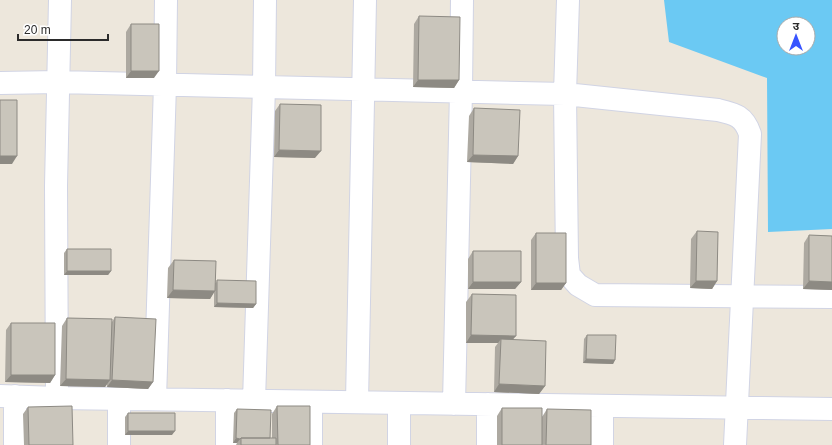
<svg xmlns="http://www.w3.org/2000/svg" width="832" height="445" font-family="Arial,'Noto Sans Devanagari',sans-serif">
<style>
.water{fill:#6bc9f3;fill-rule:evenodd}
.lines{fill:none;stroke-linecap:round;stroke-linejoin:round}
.minor-casing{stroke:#d1d4e4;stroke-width:24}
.minor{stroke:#fff;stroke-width:22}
.wall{fill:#ada9a1}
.shaded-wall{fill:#8d8a83}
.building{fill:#c9c5bb;stroke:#8d8a83}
</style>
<rect width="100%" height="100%" fill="#ede7dc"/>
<path class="water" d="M664 0H832V229L768 232 767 78 669 42ZM784 24H808V48H784Z"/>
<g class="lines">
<g class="minor-casing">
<path id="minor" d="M568 0 565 94 567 258 569 275 578 285 595 295 832 297
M0 83 58 82 565 94 718 110C735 114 744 116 750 134L735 445
M0 396 57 398 832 409
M15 396V445
M57 398 56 186 60 0
M155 399 165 85 166 0
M227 400V445
M254 401 264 87 265 0
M311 402V445
M357 402 365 0
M399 403V445
M454 404 461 91 462 0
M488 404V445
M119 445V399
M602 445V406"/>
</g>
<use href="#minor" class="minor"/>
</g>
<path class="wall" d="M419 16 459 80 454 88 413 87 414 24Z
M131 24 154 78H126V32Z
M280 104 315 158 274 157 275 111Z
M474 108 518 156 513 164 467 162 469 116Z
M697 231 717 281 712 289 690 288 691 239Z
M536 233 566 283 561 290H531V240Z
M809 235 832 236V290L803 289 804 243Z
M67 249 111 271 108 275H64V253Z
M473 251 521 282 515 289H468V259Z
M174 260 216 283 217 280 256 304 253 308 214 307V292L210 299 167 298 168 268Z
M472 294 513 340 545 386 539 394 494 392 495 347 498 343H466V302Z
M115 317 153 382 148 389 107 387V384L105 387 60 386 62 326 67 318 112 322Z
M11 323 55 375 50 383 5 382 6 330Z
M587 335 615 360 613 364 583 363 584 339Z
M277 406 310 445H236L237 443H233L234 413 237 409 270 438H272V414Z
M28 407 73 445H24L23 414Z
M502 408 542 432V417L547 409 591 445H497V416Z
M128 413 172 435H125V417Z"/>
<path class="shaded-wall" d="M131 71H159L154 78H126Z
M418 80H459L454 88 413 87Z
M279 150 321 151 315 158 274 157Z
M473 155 518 156 513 164 467 162Z
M0 156H17L12 164H0Z
M67 271H111L108 275H64Z
M696 281H717L712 289 690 288Z
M809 281 832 282V290L803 289Z
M473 282H521L515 289H468Z
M536 283H566L561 290H531Z
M173 290 215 291 210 299 167 298Z
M217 303 256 304 253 308 214 307Z
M471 335 516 336 510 343 501 339 498 343H466Z
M586 359 615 360 613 364 583 363Z
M11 375H55L50 383 5 382Z
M66 379 110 380 105 387 60 386Z
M112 380 153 382 148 389 107 387Z
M499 384 545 386 539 394 494 392Z
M128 431H175L172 435H125Z
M236 438 240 439 237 443H233Z"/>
<path class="building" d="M419 16 460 17 459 80H418Z
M131 24H159V71H131Z
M0 100H17V156H0Z
M280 104 321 105V151L279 150Z
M474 108 520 110 518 156 473 155Z
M697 231 718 232 717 281H696Z
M536 233H566V283H536Z
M809 235 832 236V282L809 281Z
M67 249H111V271H67Z
M473 251H521V282H473Z
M174 260 216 261 215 291 173 290Z
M217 280 256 281V304L217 303Z
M472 294 516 295V336L471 335Z
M115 317 156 319 153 382 112 380Z
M67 318 112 319 110 380 66 379Z
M11 323H55V375H11Z
M587 335H616L615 360 586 359Z
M501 339 546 341 545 386 499 384Z
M72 406 73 445H29L28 407Z
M277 406H310V445H278Z
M502 408H542V445H502Z
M237 409 271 410 270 438H241L240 439 236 438Z
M547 409 591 410V445H546Z
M128 413H175V431H128Z
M241 438H276V445H241Z"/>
<g transform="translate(796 36)"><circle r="19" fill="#ffffff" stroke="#aaaaaa"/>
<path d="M0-3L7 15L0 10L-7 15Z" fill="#3854ff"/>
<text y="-6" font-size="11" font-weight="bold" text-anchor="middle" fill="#2b2b2b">उ</text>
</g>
<path d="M18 34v6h90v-6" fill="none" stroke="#2b2b2b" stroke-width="2"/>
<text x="24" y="34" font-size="12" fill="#2b2b2b" stroke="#ffffff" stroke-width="3" paint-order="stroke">20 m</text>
</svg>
